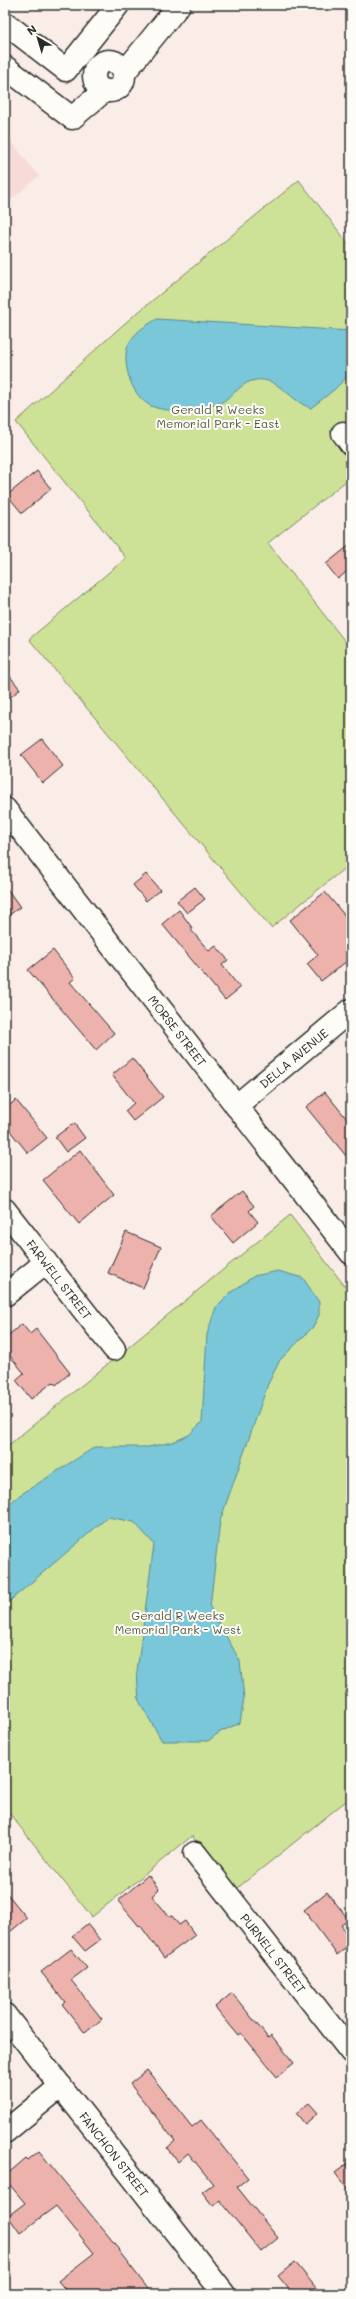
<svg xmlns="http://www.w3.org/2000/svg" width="356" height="2299" font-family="Mali,sans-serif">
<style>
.built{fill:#f6dbd6}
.green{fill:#cde297;stroke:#7c8661}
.water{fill:#7ac7d9;stroke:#5a8993}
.building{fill:#eeb2ad;stroke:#2b2b2b}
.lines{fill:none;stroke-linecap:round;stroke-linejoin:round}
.minor-casing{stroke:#2b2b2b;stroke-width:25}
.minor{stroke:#fdfcf7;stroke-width:22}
.labels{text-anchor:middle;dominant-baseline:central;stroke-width:4;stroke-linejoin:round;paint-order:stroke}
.park-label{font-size:12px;fill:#545946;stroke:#fdfcf7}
.street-label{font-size:12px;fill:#2b2b2b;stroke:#fdfcf7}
</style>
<rect width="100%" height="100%" fill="#faede8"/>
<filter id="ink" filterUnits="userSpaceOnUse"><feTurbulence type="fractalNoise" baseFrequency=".025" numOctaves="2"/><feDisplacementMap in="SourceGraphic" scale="8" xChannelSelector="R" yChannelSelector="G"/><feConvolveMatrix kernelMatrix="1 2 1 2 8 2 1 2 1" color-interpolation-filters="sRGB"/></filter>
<g filter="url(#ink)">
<path class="built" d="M5 134 39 176 5 205Z"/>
<path class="green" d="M299 180 351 247V477L268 543 351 649V863L271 928 29 639 126 558 16 422 125 323Z
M290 1215 351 1294V1797L235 1890 192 1836 92 1917 5 1808V1448Z"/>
<path class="water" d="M157 319 351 331V373L335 389 311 408C291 402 279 377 256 380 242 381 232 398 220 403 215 406 206 407 199 408 186 411 164 412 151 406 133 397 125 372 126 354 128 336 143 327 157 319Z
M278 1271 303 1278 319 1302V1315L313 1327 280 1360 268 1384 220 1521 210 1607 240 1661 244 1698 240 1723 220 1732 208 1741H162L139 1701 137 1671 154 1544 134 1522 108 1517 5 1605V1507L20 1495 95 1447H148L173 1442 189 1435 202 1422 207 1334 216 1307 230 1293 254 1276Z"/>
<path class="building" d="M37 471 51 489 22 513 7 495Z
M351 544V568L338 579 326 564Z
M5 670 20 689 5 702Z
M42 739 63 766 43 783 21 755Z
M146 874 160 890 146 901 133 885Z
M5 886 20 907 5 918Z
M195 887 205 899 187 913 177 901Z
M325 892 351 923V958L321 981 307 964 318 955 290 920Z
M179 910 193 929 191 930 209 951 216 946 228 960 222 965 240 988 225 1000 162 924Z
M53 950 75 978 70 982 114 1033 96 1050 28 970Z
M132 1058 163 1097 133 1121 125 1111 134 1103 112 1075Z
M325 1092 351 1124V1162L306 1107Z
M16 1100 47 1138 28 1153 5 1125V1109Z
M74 1123 85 1138 66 1152 55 1137Z
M80 1150 114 1195 79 1224 43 1180Z
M242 1191 254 1206 249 1211 258 1222 233 1243 211 1216Z
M126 1232 161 1247 143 1288 108 1273Z
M22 1324 30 1334 36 1329 70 1373 56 1385 53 1382 31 1399 16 1380 24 1373 5 1350V1338Z
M148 1875 159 1889 152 1896 170 1917 172 1916 179 1925 185 1921 195 1935 164 1958 140 1925 139 1926 118 1901Z
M5 1891 27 1918 5 1936Z
M327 1892 349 1920 341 1925 351 1938V1944L337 1955 304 1910Z
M87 1924 100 1940 85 1951 72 1936Z
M71 1949 87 1968 71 1980 102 2019 85 2033 62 2004 65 2002 41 1972Z
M232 1993 268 2038 271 2035 294 2063 277 2077 241 2033 238 2035 215 2007Z
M147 2070 192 2127 201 2120 248 2178 237 2187 278 2238 261 2252 220 2200 213 2206 202 2192 213 2184 188 2153 178 2162 167 2148 175 2141 130 2084Z
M309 2103 318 2113 305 2124 296 2113Z
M39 2151 119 2249 118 2250 152 2294H69L58 2281 94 2253 56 2206 20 2233 8 2216 25 2203 5 2179V2176L26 2158 28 2160Z
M351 2161V2194L335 2173Z
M295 2262 321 2294H293L278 2276Z"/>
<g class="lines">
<g class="minor-casing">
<g id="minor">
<path d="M5 23 66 70 118 5"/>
<circle cx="109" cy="76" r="15"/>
<path d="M5 67 72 118 104 91"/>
<path d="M124 73 179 5"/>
<path d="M343 433 351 444"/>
<path id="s1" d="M5 809 351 1253"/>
<path id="s2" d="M236 1106 351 1010"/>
<path id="s3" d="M5 1210 114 1349"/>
<path d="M5 1295 46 1262"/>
<path id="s4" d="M195 1853 351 2052"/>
<path id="s5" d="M5 2015 224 2294"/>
<path d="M5 2132 61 2086"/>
</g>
</g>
<use href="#minor" class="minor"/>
</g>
</g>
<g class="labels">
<g class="park-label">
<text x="218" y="409">Gerald R Weeks<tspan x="218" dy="14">Memorial Park - East</tspan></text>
<text x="178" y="1615">Gerald R Weeks<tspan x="178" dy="14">Memorial Park - West</tspan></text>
</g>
<g class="street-label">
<text stroke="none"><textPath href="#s1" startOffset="281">MORSE STREET</textPath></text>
<text stroke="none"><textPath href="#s2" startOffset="75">DELLA AVENUE</textPath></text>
<text stroke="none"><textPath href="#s3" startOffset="88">FARWELL STREET</textPath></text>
<text stroke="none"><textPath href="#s4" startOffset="127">PURNELL STREET</textPath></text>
<text stroke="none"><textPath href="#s5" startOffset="177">FANCHON STREET</textPath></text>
</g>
</g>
<rect width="356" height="2299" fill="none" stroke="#fdfcf7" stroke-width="20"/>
<rect x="10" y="10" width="336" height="2279" fill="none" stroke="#2b2b2b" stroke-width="1.5" filter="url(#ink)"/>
<g transform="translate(38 38) rotate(322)" stroke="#fdfcf7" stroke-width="3" paint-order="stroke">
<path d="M0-3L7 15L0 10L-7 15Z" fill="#2b2b2b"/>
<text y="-6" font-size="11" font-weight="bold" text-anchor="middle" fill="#2b2b2b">N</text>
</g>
</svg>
